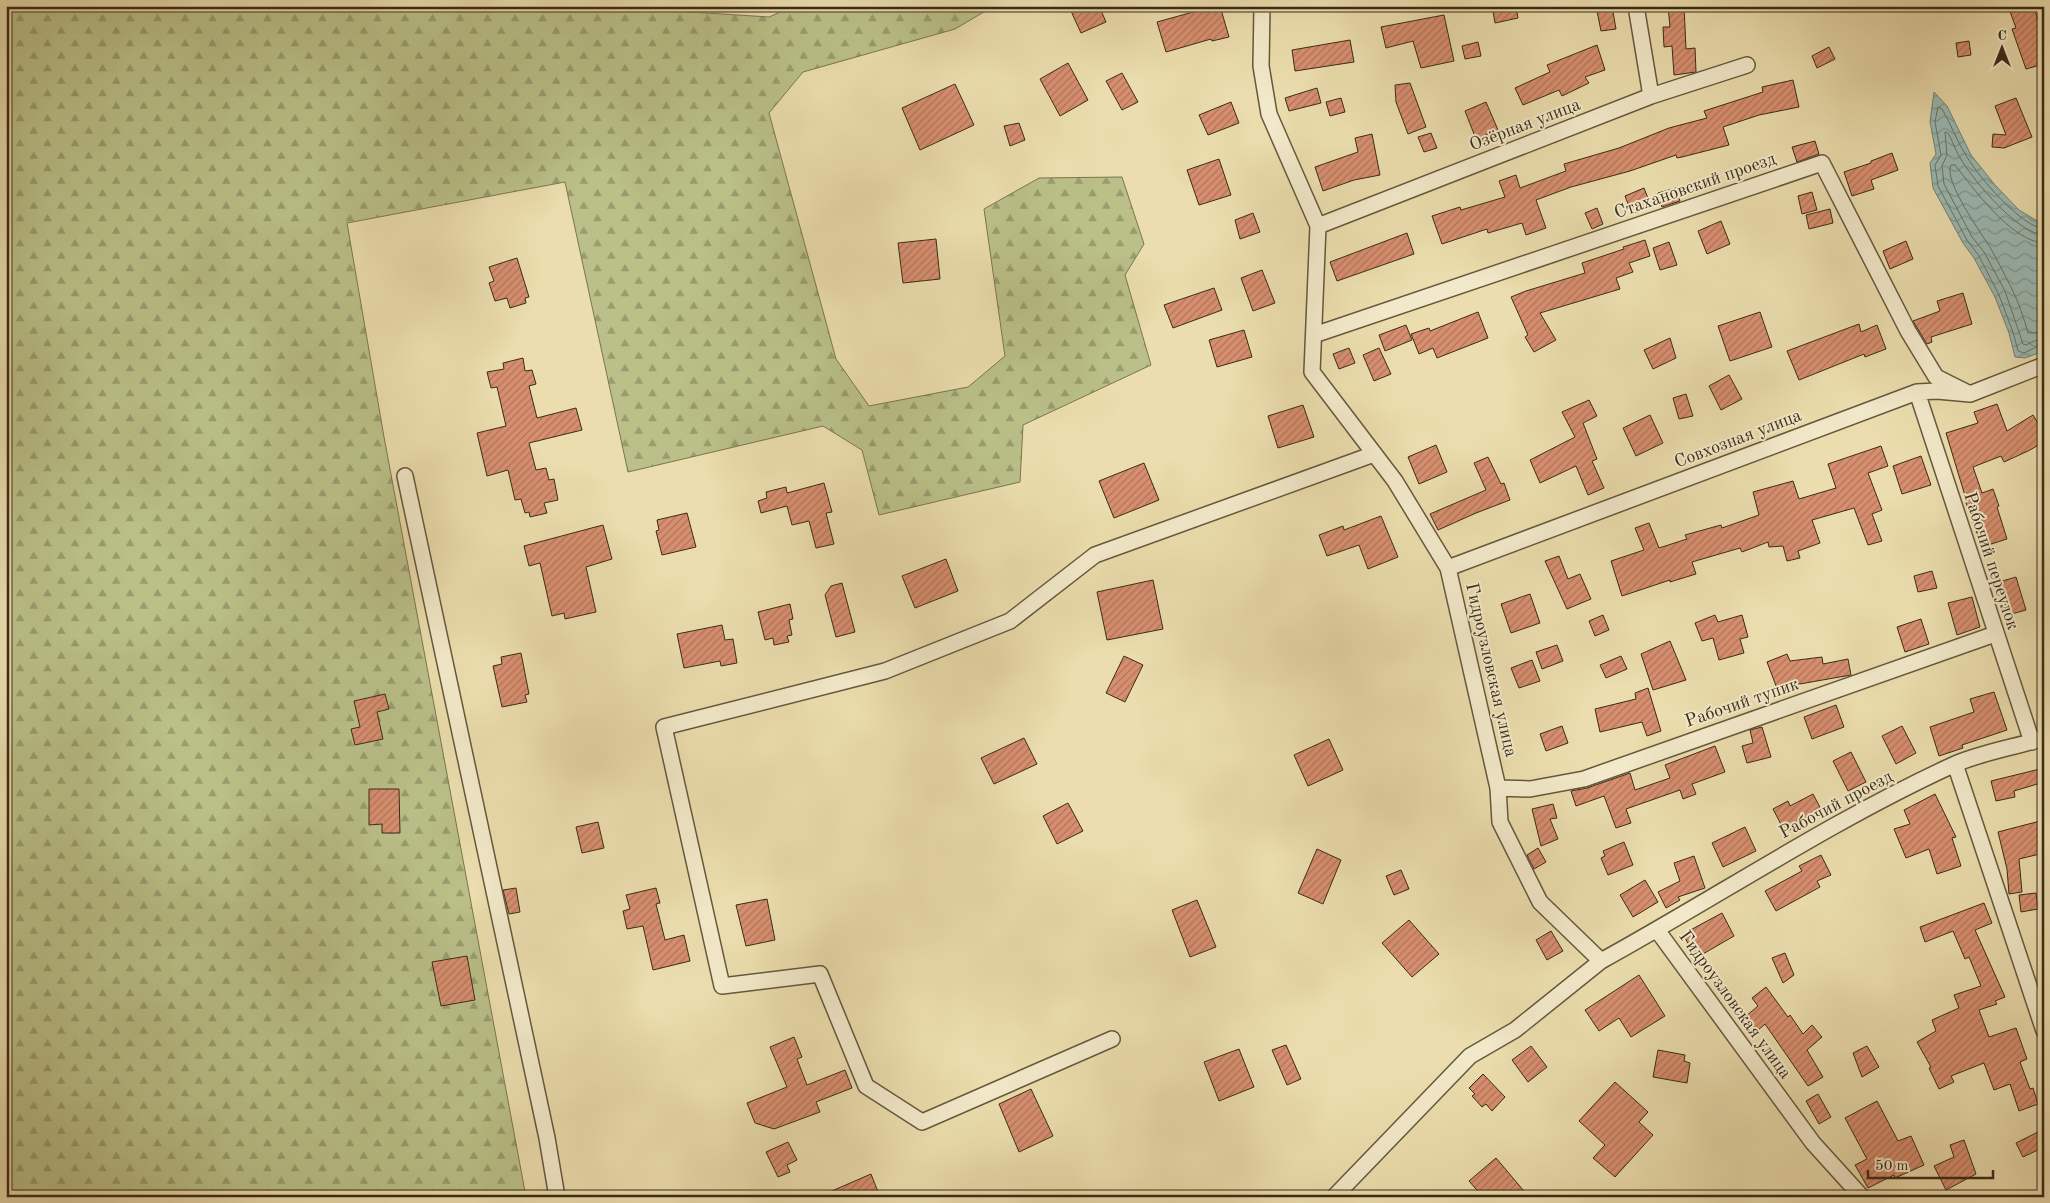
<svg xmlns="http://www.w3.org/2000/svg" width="2050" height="1203" font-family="'Old Standard TT',serif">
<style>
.forest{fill:url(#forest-firs);stroke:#7a7650}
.water{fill:url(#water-waves);stroke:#748175}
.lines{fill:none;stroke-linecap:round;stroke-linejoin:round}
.shore{stroke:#6a7266;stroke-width:1}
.building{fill:url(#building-hatch);stroke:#3a2b17}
.street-casing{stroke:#66583c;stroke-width:18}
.street{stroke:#f2e9ca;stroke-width:15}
.labels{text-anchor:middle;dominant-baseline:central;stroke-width:4;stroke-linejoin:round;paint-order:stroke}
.street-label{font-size:18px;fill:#3a2b17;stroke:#f2e9ca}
</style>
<defs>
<pattern id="forest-firs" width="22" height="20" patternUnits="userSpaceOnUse" patternTransform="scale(1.25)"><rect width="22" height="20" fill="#bac088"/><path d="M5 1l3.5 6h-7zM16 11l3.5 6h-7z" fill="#989c6e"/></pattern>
<pattern id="water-waves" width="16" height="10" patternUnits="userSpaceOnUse" patternTransform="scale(1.25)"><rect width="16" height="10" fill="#9bbab4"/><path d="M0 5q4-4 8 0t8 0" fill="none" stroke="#7f9791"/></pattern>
<pattern id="building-hatch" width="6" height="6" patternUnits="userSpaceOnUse" patternTransform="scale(1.25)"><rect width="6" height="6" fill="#d88f6f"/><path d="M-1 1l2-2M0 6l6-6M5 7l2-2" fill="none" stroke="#b0755a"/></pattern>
</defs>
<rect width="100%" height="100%" fill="#ebddad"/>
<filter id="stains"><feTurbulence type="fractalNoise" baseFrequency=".004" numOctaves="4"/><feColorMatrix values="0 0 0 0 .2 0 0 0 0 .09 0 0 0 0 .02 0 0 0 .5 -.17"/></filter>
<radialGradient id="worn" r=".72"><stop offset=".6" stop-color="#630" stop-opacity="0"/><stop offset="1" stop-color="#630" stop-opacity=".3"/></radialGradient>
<path class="forest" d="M6 6H672L675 11 769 17 794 6H994L955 29 803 72 769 113 836 359 869 406 968 387 1005 356 984 209 1039 178 1122 177 1144 244 1125 275 1151 365 1023 425 1020 482 879 515 862 450 823 426 628 472 565 182 347 223 384 437 526 1197H6Z"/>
<path class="water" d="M1934 92 1947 106 1971 155 1995 185 2019 210 2044 225V351L2025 358 2015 357 2009 333 1995 297 1974 258 1963 243 1933 188 1930 163 1936 154 1930 122Z"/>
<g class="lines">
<path class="shore" d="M2044 229C2020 226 1979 177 1967 157 1957 142 1951 124 1942 109L1938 107 1935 122 1941 155 1935 165 1938 186 1967 240 1979 256 1999 295 2013 332 2018 351 2024 353 2036 347 2044 346
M2044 235C2018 234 1975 182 1962 161 1956 152 1953 142 1948 133L1945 132 1947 155 1942 166 1944 184 1972 237 1984 252 2005 291 2023 344 2026 345 2034 341 2044 340
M2044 243C2012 242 1973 188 1955 165H1951C1943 181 1982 234 1991 249 1998 261 2004 274 2011 287 2018 301 2024 318 2028 333L2044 332"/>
</g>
<path class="building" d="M1082 6H1099L1106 22 1081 33 1071 11Z
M1215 6H1220L1229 37 1212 41 1211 39 1166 52 1157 22Z
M1492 6H1516L1518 18 1495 23Z
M1596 6H1612L1616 29 1601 31Z
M1668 6H1684L1686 49 1695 48 1696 72 1674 75 1672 46 1664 47 1663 27H1670Z
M2008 6H2033L2044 36V64L2026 69 2012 29 2016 28Z
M1444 15 1454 61 1421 68 1413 41 1386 48 1381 27Z
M1350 40 1354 62 1295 71 1292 50Z
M1969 41 1971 55 1958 57 1956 43Z
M1478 42 1481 56 1465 59 1462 46Z
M1597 45 1605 70 1585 77 1589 83 1562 96 1559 90 1523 105 1515 88 1550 72 1547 65Z
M1829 47 1835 59 1817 68 1812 56Z
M1068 63 1088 100 1060 116 1040 79Z
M1122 73 1138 102 1122 110 1106 81Z
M1793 80 1799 107 1759 115 1723 127 1729 145 1682 157 1677 158 1676 155 1630 171 1571 187 1536 200 1546 228 1526 235 1522 223 1488 233 1487 229 1442 244 1432 216 1460 207 1461 210 1505 197 1499 181 1516 175 1520 188 1566 171 1564 164 1619 148 1669 128 1707 118 1704 111 1763 92 1762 87Z
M1410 83 1426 127 1408 134 1396 102 1395 85Z
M955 84 974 125 920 150 902 108Z
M1317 88 1321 103 1289 111 1285 98Z
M1341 98 1345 112 1330 116 1326 102Z
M2016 98 2032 137 2004 148 1992 147 1993 134 2006 135 1995 106Z
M1231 102 1239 123 1208 135 1199 115Z
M1486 102 1498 130 1476 139 1465 111Z
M1019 123 1025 140 1010 146 1004 126Z
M1431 133 1437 148 1424 152 1418 137Z
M1372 134 1380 175 1354 180 1323 191 1315 167 1358 152 1355 138Z
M1815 141 1819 154 1797 162 1792 147Z
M1892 153 1898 170 1871 180 1874 189 1852 196 1844 172 1871 163V161Z
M1219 159 1231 195 1199 205 1187 170Z
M1644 188 1651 206 1632 214 1625 196Z
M1676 188 1680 201 1662 207 1658 193Z
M1812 192 1817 210 1802 214 1798 196Z
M1597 208 1603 224 1592 229 1585 213Z
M1830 209 1833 223 1809 229 1806 215Z
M1253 213 1260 232 1240 239 1235 220Z
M1721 221 1730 244 1707 254 1698 231Z
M1407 233 1414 254 1337 281 1330 262Z
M936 239 940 279 903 283 898 243Z
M1645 240 1650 256 1629 263 1633 272 1616 278 1620 289 1540 313 1556 340 1534 352 1525 337 1528 335 1511 297 1526 291 1585 273 1582 263 1624 249 1623 247Z
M1906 241 1913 259 1890 269 1883 251Z
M1669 242 1677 265 1660 270 1653 248Z
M517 258 529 297 525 298 526 303 510 308 507 298 495 301 489 283 494 281 489 267Z
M1262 270 1275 303 1253 311 1241 278Z
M1214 288 1222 310 1173 328 1164 305Z
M1963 293 1972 324 1931 337 1932 342 1927 344 1913 321 1940 311 1937 301Z
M1478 312 1488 338 1437 358 1433 348 1419 354 1411 334 1429 328 1430 331Z
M1760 312 1772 347 1730 361 1718 326Z
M1859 324 1861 332 1877 325 1886 349 1865 357 1864 354 1799 380 1787 351Z
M1406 325 1412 340 1385 351 1379 335Z
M1244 330 1252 357 1217 367 1209 340Z
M1670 338 1676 358 1653 369 1644 350Z
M1349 348 1355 363 1339 369 1333 354Z
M1379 348 1391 374 1374 381 1363 355Z
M523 358 525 371 532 370 536 384 529 386 537 418 576 408 582 430 529 443 536 470 546 468 549 480 554 479 558 500 544 503 547 513 530 517 529 512 525 513 521 499 515 500 508 470 487 476 477 433 506 426 497 387 491 388 487 372 504 369 503 363Z
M1729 375 1742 399 1721 410 1709 386Z
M1686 394 1693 416 1679 419 1673 398Z
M1589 400 1597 416 1583 423 1597 459 1592 461 1604 488 1588 495 1576 466 1540 483 1530 460 1575 437 1562 412Z
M1997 404 2007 431 2033 415 2044 433V442L2028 451 2004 462 2001 456 1973 467 1982 493 1993 489 1999 506 1997 507 2007 539 1982 547 1965 500 1966 499 1946 433 1978 423 1974 412Z
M1303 405 1314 437 1278 448 1268 416Z
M1650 415 1663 443 1636 456 1623 428Z
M1436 445 1447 472 1419 484 1408 457Z
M1881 446 1888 466 1868 473 1882 510 1872 514 1882 541 1868 545 1854 508 1812 520 1820 543 1798 551 1800 558 1787 561 1783 546 1769 547 1768 542 1742 552 1740 548 1692 562 1696 574 1670 582V580L1622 596 1611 561 1644 550 1635 528 1649 523 1659 548 1687 539 1685 535 1721 525 1722 528 1759 515 1753 492 1793 481 1799 499 1836 488 1828 464Z
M1921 456 1931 485 1902 494 1893 466Z
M1488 457 1501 484 1504 483 1510 500 1476 513 1438 530 1430 514 1486 490 1474 463Z
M1144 463 1159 500 1114 518 1099 481Z
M824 483 832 512 826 513 834 544 816 548 809 521 792 525 787 506 761 513 758 501 767 498 766 492 786 487 787 493Z
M687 513 696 547 662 555 656 531 659 530 657 520Z
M1381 516 1398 557 1368 569 1359 545 1327 556 1319 535 1343 526 1344 530Z
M603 525 612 559 586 567 596 612 565 619 564 613 552 616 540 563 529 566 524 546Z
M1559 556 1568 579 1580 574 1591 599 1567 609 1545 561Z
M946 559 958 591 915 608 902 576Z
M1932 571 1937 588 1918 592 1914 576Z
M2016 577 2026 610 2008 615 1999 582Z
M1153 580 1163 629 1107 640 1097 592Z
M842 583 855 632 836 637 825 595 831 586Z
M1530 594 1540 623 1511 633 1501 604Z
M1972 597 1980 627 1957 635 1948 603Z
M790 604 793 619 789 620 792 635 787 636 789 642 774 645 773 638 765 640 758 612Z
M1603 615 1609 630 1595 636 1589 621Z
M1715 615 1718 622 1742 615 1748 637 1740 639 1744 653 1719 660 1713 638 1702 641 1695 623Z
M1921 619 1929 644 1905 652 1897 627Z
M722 625 725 640 733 639 737 663 721 666 720 661 684 668 677 634Z
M1670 641 1686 680 1653 690 1641 654Z
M1557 645 1563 661 1542 669 1536 652Z
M521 653 529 694 525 695 527 702 502 707 493 666 502 664 501 657Z
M1787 654 1790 661 1822 657 1823 664 1848 659 1851 675 1794 685 1778 691 1767 662Z
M1124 656 1143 665 1125 702 1106 693Z
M1621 656 1627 669 1606 678 1600 665Z
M1532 660 1540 681 1519 688 1511 668Z
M1648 688 1661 731 1647 736 1642 722 1600 732 1595 709 1636 699 1635 693Z
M1994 692 2007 730 1962 745 1963 748 1939 756 1930 727 1974 712 1970 699Z
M385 694 389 709 377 712 383 739 355 745 351 729 360 727 354 701Z
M1836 705 1844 727 1812 739 1804 717Z
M1562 726 1568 743 1546 751 1540 734Z
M1902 726 1916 753 1896 764 1882 736Z
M1762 727 1771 757 1747 763 1742 746 1753 743 1750 730Z
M1024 738 1037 764 994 784 981 758Z
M1329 739 1343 770 1308 786 1294 755Z
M1715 746 1725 772 1692 784 1696 794 1683 799 1680 790 1626 809 1631 823 1616 828 1604 796 1576 806 1571 791 1587 788 1630 773 1635 790 1670 778 1665 765Z
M1851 752 1866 782 1848 791 1833 761Z
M2044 768V782L2014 791 2015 797 1996 801 1991 781Z
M369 789H399L400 833H382V824L369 825Z
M1813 794 1823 813 1785 832 1773 809 1788 801 1790 806Z
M1935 794 1956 837 1952 838 1961 866 1937 874 1929 849 1906 858 1894 829 1910 824 1904 810Z
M1068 803 1083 831 1057 844 1043 816Z
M1553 804 1557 818 1550 819 1558 839 1541 846 1532 809Z
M2044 820V853L2019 859 2022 892 2009 894 2007 869 1998 832Z
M598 822 604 848 582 853 576 827Z
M1745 827 1756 851 1723 867 1712 843Z
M1624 842 1633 865 1608 875 1601 858 1605 856 1603 851Z
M1538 848 1546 862 1534 869 1527 855Z
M1317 849 1341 860 1323 904 1298 893Z
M1821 855 1831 875 1817 881 1820 887 1776 911 1765 891 1802 871 1799 866Z
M1694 856 1705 888 1678 897 1680 900 1666 908 1658 892 1680 881 1674 863Z
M1401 870 1409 889 1394 895 1386 876Z
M1645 880 1658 902 1633 917 1620 895Z
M516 888 520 912 509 914 503 890Z
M656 888 660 903 656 904 665 940 684 935 690 961 653 970 643 926 627 929 623 911 630 909 626 895Z
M2036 893 2038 909 2021 912 2019 895Z
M767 899 775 940 746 946 736 905Z
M1197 900 1216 947 1190 957 1172 910Z
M1984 903 1992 923 1975 930 2005 997 1995 1001 1997 1004 1979 1010 1989 1037 2016 1028 2027 1059 2020 1062 2030 1089 2033 1088 2038 1104 2019 1111 2010 1084 1994 1090 1984 1063 1951 1076 1954 1082 1939 1089 1929 1068 1931 1067 1917 1042 1936 1031 1932 1020 1959 1008 1954 995 1981 986 1969 957 1965 959 1953 931 1925 942 1920 927Z
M1722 913 1734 936 1696 958 1683 934Z
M1409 920 1439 954 1412 977 1382 943Z
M1551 931 1563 951 1547 960 1536 940Z
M1785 953 1794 975 1783 983 1772 958Z
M467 956 475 1000 441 1006 432 962Z
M1639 975 1665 1016 1631 1037 1619 1018 1599 1031 1585 1010Z
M1766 987 1788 1017 1790 1015 1803 1034 1812 1025 1822 1037 1807 1050 1823 1077 1808 1086 1765 1024 1757 1031 1745 1017 1758 1006 1752 998Z
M794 1037 802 1057 797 1059 807 1085 845 1070 852 1088 816 1102 820 1112 774 1129 755 1123 747 1103 787 1087 770 1047Z
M1286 1045 1301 1079 1287 1085 1272 1050Z
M1531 1046 1547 1067 1528 1082 1512 1060Z
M1867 1046 1879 1067 1862 1077 1853 1053Z
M1239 1049 1254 1087 1219 1101 1204 1062Z
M1658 1050 1685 1055 1684 1061 1690 1063 1687 1083 1653 1077Z
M1483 1074 1505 1097 1492 1111 1486 1104 1482 1107 1472 1096 1475 1094 1469 1088Z
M1615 1082 1648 1112 1639 1122 1653 1135 1615 1177 1593 1158 1605 1145 1579 1121Z
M1031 1089 1053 1136 1019 1152 999 1104Z
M1818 1094 1831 1117 1819 1124 1806 1101Z
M1877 1101 1898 1141 1911 1136 1924 1165 1895 1178 1894 1175 1868 1188 1855 1165 1867 1159 1845 1118Z
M2044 1129V1147L2023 1157 2016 1143Z
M1964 1140 1976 1174 1946 1190 1934 1166 1954 1157 1950 1145Z
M788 1142 797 1160 787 1165 790 1172 778 1177 766 1152Z
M1496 1158 1529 1197H1483L1469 1181Z
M871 1174 880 1197H818Z"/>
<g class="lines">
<g class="street-casing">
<path id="street" d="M1262 6 1261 66 1269 114 1318 226 1312 372 1395 481 1448 568 1498 788 1500 822 1540 902 1601 961C1719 896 1831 821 1953 765 1979 753 2016 747 2044 738
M1636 6 1651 96
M1318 226 1651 96 1747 65
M1314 335 1822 163 1908 331 1936 377 1970 394
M1917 392 2032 742
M405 476 547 1138 557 1197
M1448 568 1917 392 1937 391 1970 394 2044 365
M1955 764 2044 1031
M1498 788 1530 789 1584 779 1995 634
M1657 930 1813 1143 1862 1197
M1112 1039 922 1122 866 1086 820 974 722 986 664 727 885 671 1010 621 1095 555 1374 454
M1334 1197 1470 1056 1515 1030 1601 961"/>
</g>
<use href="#street" class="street"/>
</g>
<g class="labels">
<g class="street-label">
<text transform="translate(1525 125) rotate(-21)">Озёрная улица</text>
<text transform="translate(1695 186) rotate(-19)">Стахановский проезд</text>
<text transform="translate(1738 439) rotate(-21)">Совхозная улица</text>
<text transform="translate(1991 561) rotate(72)">Рабочий переулок</text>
<text transform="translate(1491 670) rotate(77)">Гидроузловская улица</text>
<text transform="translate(1742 703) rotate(-19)">Рабочий тупик</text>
<text transform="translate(1836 805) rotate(-28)">Рабочий проезд</text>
<text transform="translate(1735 1005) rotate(54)">Гидроузловская улица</text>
</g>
</g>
<rect width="2050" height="1203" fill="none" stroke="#ebddad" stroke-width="25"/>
<rect x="8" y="8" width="2035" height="1188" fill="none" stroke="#3a2b17" stroke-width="2.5"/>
<rect x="12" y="12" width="2025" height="1178" fill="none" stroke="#3a2b17"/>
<g transform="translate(2002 48)" stroke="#f2e9ca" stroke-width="4" paint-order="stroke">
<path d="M0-4L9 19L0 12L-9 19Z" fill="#3a2b17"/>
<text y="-8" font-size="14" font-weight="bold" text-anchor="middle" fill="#3a2b17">С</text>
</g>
<path d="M1868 1170v8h125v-8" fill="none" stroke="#3a2b17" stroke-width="2.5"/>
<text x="1875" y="1170" font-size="15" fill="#3a2b17" stroke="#f2e9ca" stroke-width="4" paint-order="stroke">50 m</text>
<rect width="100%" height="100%" filter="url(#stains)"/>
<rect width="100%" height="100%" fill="url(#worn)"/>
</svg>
